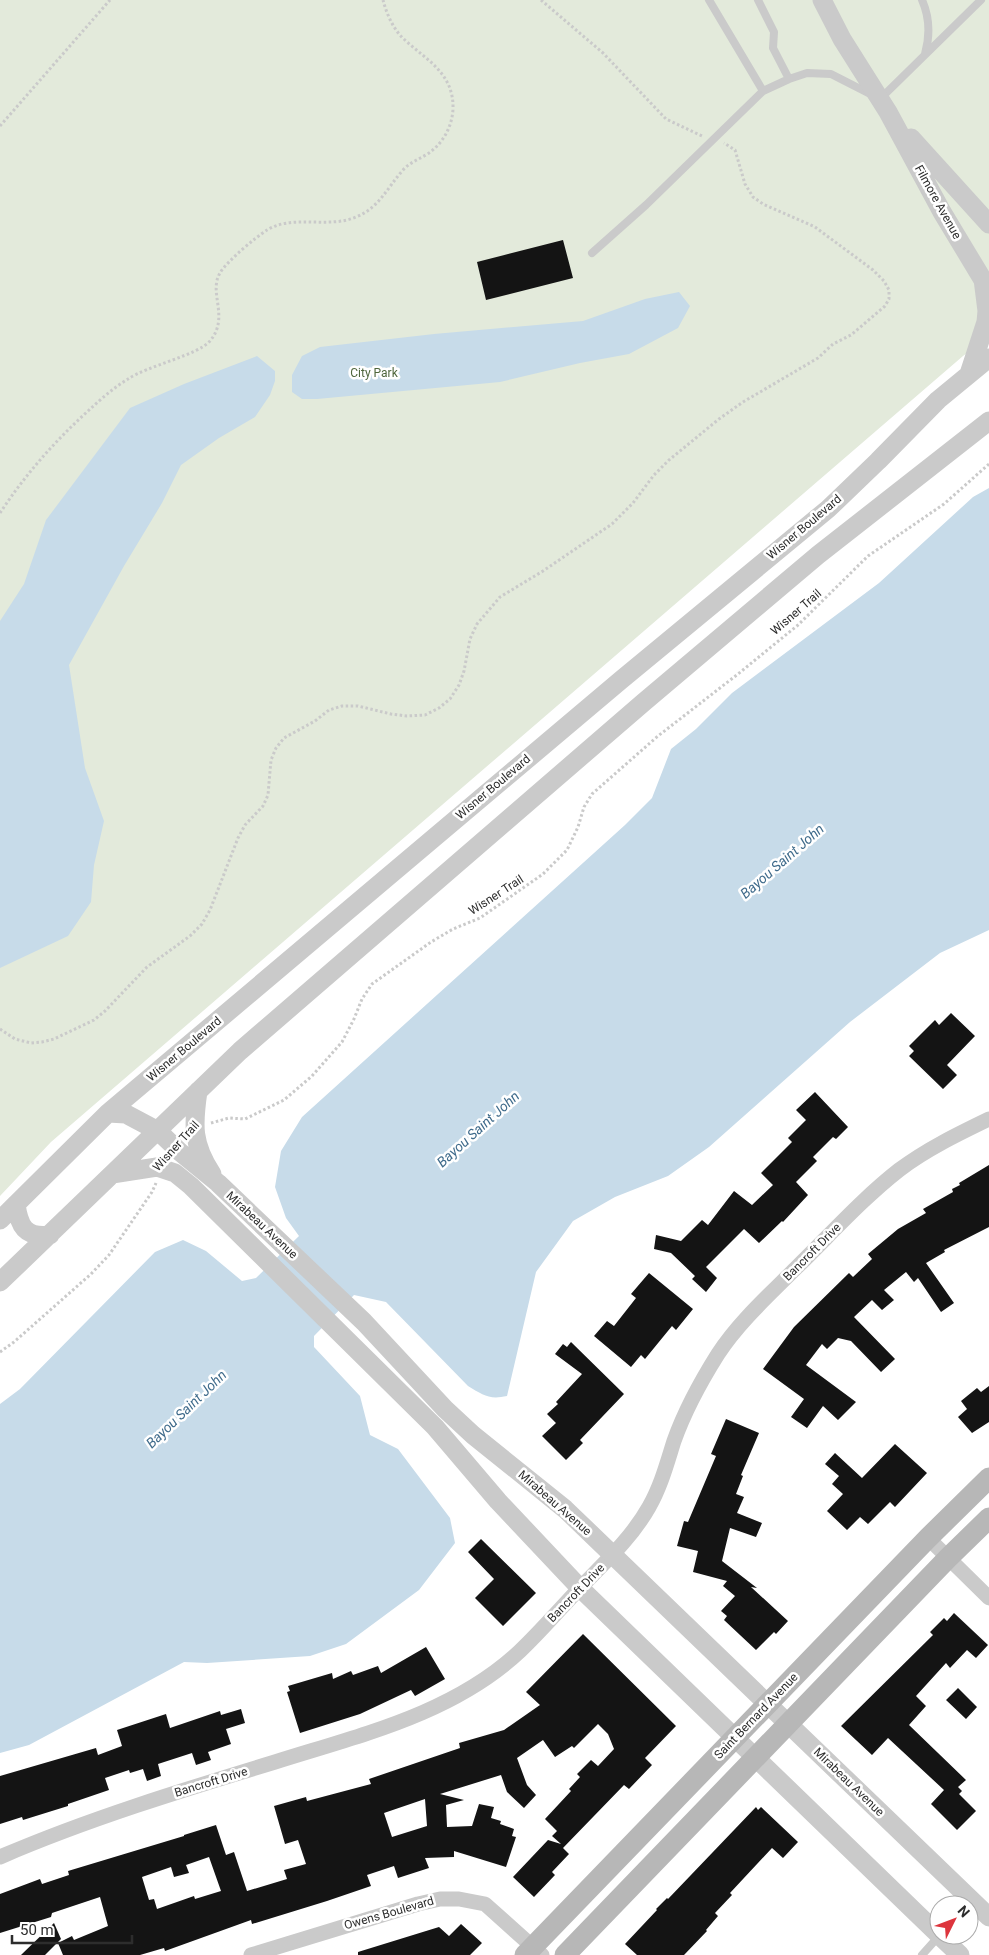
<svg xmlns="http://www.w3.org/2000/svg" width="989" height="1955" font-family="Roboto,sans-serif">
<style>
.green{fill:#e3eadb}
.water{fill:#c7dbe9}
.building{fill:#141414;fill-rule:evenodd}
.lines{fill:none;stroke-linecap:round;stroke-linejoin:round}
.path{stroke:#cacaca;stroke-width:3;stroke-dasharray:2.5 2.5;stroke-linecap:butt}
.service{stroke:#cacaca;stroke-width:8}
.minor{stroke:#cacaca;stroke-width:15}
.tertiary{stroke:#cacaca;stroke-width:19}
.secondary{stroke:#b7b7b7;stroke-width:21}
.labels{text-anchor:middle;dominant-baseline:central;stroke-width:5;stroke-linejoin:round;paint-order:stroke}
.street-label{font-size:12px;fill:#2d2d2d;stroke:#fff}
.park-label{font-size:12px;fill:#4f663c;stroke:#fff}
.water-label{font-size:14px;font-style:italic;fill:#3f6b8b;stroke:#fff}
</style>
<rect width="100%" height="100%" fill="#fff"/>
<path class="green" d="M0 0H989V337L963 356 51 1142 0 1196Z"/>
<path class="water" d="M679 292 690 306 678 328 629 354 580 363 500 382 317 399H302L292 392V375L302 356 320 347 434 334 583 321 645 299Z
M257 356 275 371V381L270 395 255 417 219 438 181 465 162 503 124 566 69 665 85 768 104 821 94 865 91 902 68 936 0 968V621L24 584 46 520 130 408 184 384Z
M989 488V930L940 953 850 1022 709 1147 668 1176 615 1197 573 1221 536 1272 507 1396C489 1400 483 1395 468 1386L386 1302 354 1295 314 1336V1347L360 1396 370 1435 398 1449 450 1518 455 1543 419 1590 346 1644 310 1656 207 1663 184 1662 29 1745 0 1753V1404L20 1389 155 1252 183 1240 206 1251 242 1281 256 1278 299 1236 286 1218 275 1187 281 1151 302 1117 625 825 652 798 671 749 696 729 732 693 879 583 973 497Z"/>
<path class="building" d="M563 240 573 278 486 300 477 262Z
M951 1013 975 1036 947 1065 957 1075 943 1089 909 1056 914 1051 909 1046 935 1020 939 1025Z
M815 1092 848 1127 836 1139 833 1137 813 1157 817 1161 796 1182 808 1195 783 1222 782 1221 759 1243 744 1229 706 1267 717 1278 706 1292 692 1279 695 1276 671 1253 654 1249 656 1235 681 1241 702 1220 708 1225 734 1191 752 1205 773 1185 761 1173 792 1142 788 1138 806 1120 796 1110Z
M989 1165V1227L944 1250 945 1252 926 1263 954 1303 941 1312 918 1278 914 1282 906 1272 884 1290 894 1300 882 1310 872 1300 854 1317 895 1359 881 1372 851 1341 838 1338 827 1349 822 1344 806 1365 856 1402 838 1420 823 1406 807 1428 791 1417 804 1399 763 1369 794 1327 849 1273 853 1277 872 1259 868 1254 898 1229 926 1213 923 1209 953 1192 952 1189 960 1185 959 1183Z
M649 1273 693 1309 676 1330 672 1326 645 1359 641 1355 631 1367 594 1336 607 1321 614 1326 636 1298 631 1294Z
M571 1342 624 1394 580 1440 583 1443 566 1460 542 1436 556 1423 547 1414 558 1404 556 1402 582 1374 555 1354 563 1344 567 1347Z
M989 1386V1422L972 1433 958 1417 967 1409 961 1401 977 1388 981 1392Z
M726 1419 759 1433 741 1475 743 1476 736 1494 744 1497 737 1513 762 1523 756 1537 730 1528 722 1561 757 1588 751 1587 788 1621 776 1634 774 1632 756 1650 724 1620 727 1616 721 1611 735 1596 723 1586 727 1581 693 1572 698 1551 677 1546 684 1521 688 1522 716 1456 711 1454Z
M895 1444 927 1473 895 1507 890 1502 868 1524 860 1517 847 1530 827 1511 843 1494 832 1484 839 1476 825 1464 835 1453 862 1478Z
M481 1539 536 1593 503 1626 475 1598 494 1579 468 1552Z
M954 1613 988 1645 976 1658 967 1650 950 1668 946 1663 916 1696 926 1706 909 1725 966 1780 958 1787 962 1791 959 1794 976 1811 957 1830 931 1804 944 1790 888 1738 872 1755 841 1726 933 1635 930 1632 944 1618 947 1621Z
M583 1634 676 1726 645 1758 652 1765 629 1789 624 1785 563 1848 569 1854 552 1872 555 1875 534 1897 513 1877 548 1840 561 1844 552 1836 557 1831 545 1819 571 1791 569 1789 580 1777 577 1774 591 1760 598 1766 614 1749 608 1734 598 1724 574 1748 572 1746 555 1757 543 1740 517 1758 527 1785 536 1795 524 1808 507 1792 501 1775 440 1794 464 1800 446 1805 447 1827 472 1826 479 1804 494 1807 491 1818 501 1821 500 1824 514 1829 512 1836 516 1837 506 1867 454 1851V1857L425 1858 429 1868 398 1878 394 1866 367 1875 371 1886 327 1901 252 1924 251 1920 165 1951 164 1948 140 1955H63L58 1943 72 1936 74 1940 108 1926 100 1897 52 1913 51 1917 0 1933V1894L40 1879 42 1884 69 1875 68 1871 184 1836V1835L216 1825 226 1855 234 1852 247 1891 287 1879 284 1870 306 1864 298 1840 285 1844 274 1806 306 1797 307 1801 371 1784 369 1779 460 1748 459 1743 504 1730 540 1705 526 1692ZM425 1799 427 1826 392 1837 384 1813ZM209 1857 221 1891 195 1899 194 1896 157 1909 154 1899 149 1900 142 1877 171 1867 174 1877 189 1873 186 1865Z
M426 1647 445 1679 415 1696 411 1690 360 1714 300 1733 287 1692 290 1691 288 1686 332 1673 333 1679 351 1671 353 1675 378 1666 381 1673Z
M958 1688 977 1707 966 1719 946 1700Z
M241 1709 245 1723 226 1729 231 1744 208 1752 211 1760 196 1765 192 1753 158 1764 161 1776 147 1781 143 1769 130 1773 129 1770 105 1778 109 1790 68 1804V1806L23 1820 22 1817 0 1824V1776L96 1748 98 1755 122 1746 117 1730 166 1714 170 1728 220 1711 221 1715Z
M756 1807 758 1810 761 1807 798 1842 783 1858 772 1848 730 1893 732 1895 715 1913 718 1916 706 1930 707 1931 684 1955H637L625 1944 657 1910 656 1909 667 1898 668 1899Z
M54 1923 61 1939 45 1955H21Z
M461 1924 482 1943 470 1955H358V1952L439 1927 449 1936Z"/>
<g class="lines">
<path class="path" d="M541 0 603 53 666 119 702 136
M0 126 110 0
M0 513C25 475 54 442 88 411 100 400 113 388 128 379 147 366 198 355 210 341 230 317 208 293 220 273 226 262 256 237 267 230 293 214 328 229 356 217 379 208 387 188 403 170 410 162 420 159 429 153 443 143 452 127 453 109 454 74 428 61 406 41 394 31 387 15 383 0
M0 1029 15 1039 31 1043 42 1042 54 1039 94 1020 105 1011 147 967 190 936 202 924 210 910 238 838 245 825 263 806 268 795 271 760 276 748 284 738 315 721 329 710 342 706H358L391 714 407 716 425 715 439 708 450 699 459 685 464 671 470 639 477 624 500 597 543 571 612 524 633 503 654 475 669 460 719 419 743 402 818 358 833 344 851 335 885 306 889 299V290L884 281 873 270 815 227 763 204 753 197 745 184 735 150 724 143
M211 1123 229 1118 245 1119 284 1100 312 1076 342 1042 354 1019 362 999 372 984 431 942 453 929 480 918 543 874 567 850 578 827 584 807 592 794 658 736 738 674 798 625 868 556 944 504 989 464
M0 1352 14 1342 91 1274 109 1255 152 1192 156 1183"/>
<path class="service" d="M709 0 763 91
M758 0 774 32 773 48 789 79
M922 0C930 18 930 36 925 54
M592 253 646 205 763 91 789 79 807 73 831 74 880 99 981 0
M922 1955 939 1936"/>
<path class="minor" d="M928 1538 989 1598
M0 1857C88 1819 183 1790 275 1762 360 1735 453 1714 520 1651 540 1632 559 1610 578 1590 603 1564 631 1539 649 1507 661 1486 667 1463 674 1441 685 1410 701 1381 718 1354 739 1322 769 1295 796 1268 830 1235 862 1199 899 1170 927 1149 958 1134 989 1119
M251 1955 418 1904 440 1899H459L485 1904 542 1955"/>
<path class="tertiary" d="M822 0 842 39 888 112 942 212 989 290
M911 138 989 224
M969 374 986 322 987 311 983 279
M198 1091C193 1125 192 1144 212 1174
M108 1113 126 1114 158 1131 180 1152 218 1183 364 1322 445 1409 473 1435 565 1509 989 1917
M112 1174 157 1167 175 1173 191 1186 435 1427 498 1501 580 1588 939 1935
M16 1204C19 1226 25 1238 50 1235
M0 1220 108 1113 621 680 828 509 878 461 938 400 989 358
M0 1282 240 1051 644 702 818 555 989 421
M939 1935 960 1955"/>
<path class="secondary" d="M525 1955 928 1538 989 1478
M565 1955 948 1558 989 1518"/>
</g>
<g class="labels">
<g class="street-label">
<text transform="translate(938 202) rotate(61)">Filmore Avenue</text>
<text transform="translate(804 527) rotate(-40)">Wisner Boulevard</text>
<text transform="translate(796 612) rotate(-41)">Wisner Trail</text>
<text transform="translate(493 787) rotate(-40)">Wisner Boulevard</text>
<text transform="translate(496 895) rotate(-33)">Wisner Trail</text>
<text transform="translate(184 1049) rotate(-40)">Wisner Boulevard</text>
<text transform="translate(176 1146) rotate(-48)">Wisner Trail</text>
<text transform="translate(262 1225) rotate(43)">Mirabeau Avenue</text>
<text transform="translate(812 1252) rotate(-45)">Bancroft Drive</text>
<text transform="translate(555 1503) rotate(41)">Mirabeau Avenue</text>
<text transform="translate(576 1593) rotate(-46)">Bancroft Drive</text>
<text transform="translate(756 1716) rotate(-46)">Saint Bernard Avenue</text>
<text transform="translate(211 1782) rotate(-17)">Bancroft Drive</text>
<text transform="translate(849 1782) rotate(44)">Mirabeau Avenue</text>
<text transform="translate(389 1913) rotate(-16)">Owens Boulevard</text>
</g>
<g class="park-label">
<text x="374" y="373">City Park</text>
</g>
<g class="water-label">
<text transform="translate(782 861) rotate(-41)">Bayou Saint John</text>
<text transform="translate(478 1129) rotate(-42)">Bayou Saint John</text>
<text transform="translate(186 1409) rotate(-44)">Bayou Saint John</text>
</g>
</g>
<g transform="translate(954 1920) rotate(48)"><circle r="24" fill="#ffffff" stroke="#ababab"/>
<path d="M0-4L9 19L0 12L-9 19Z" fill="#dd353d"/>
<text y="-8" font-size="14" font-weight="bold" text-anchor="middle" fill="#2d2d2d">N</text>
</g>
<path d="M12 1935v8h120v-8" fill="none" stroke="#2d2d2d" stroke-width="2.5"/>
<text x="20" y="1935" font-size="15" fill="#2d2d2d" stroke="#ffffff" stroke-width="4" paint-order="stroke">50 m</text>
</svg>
